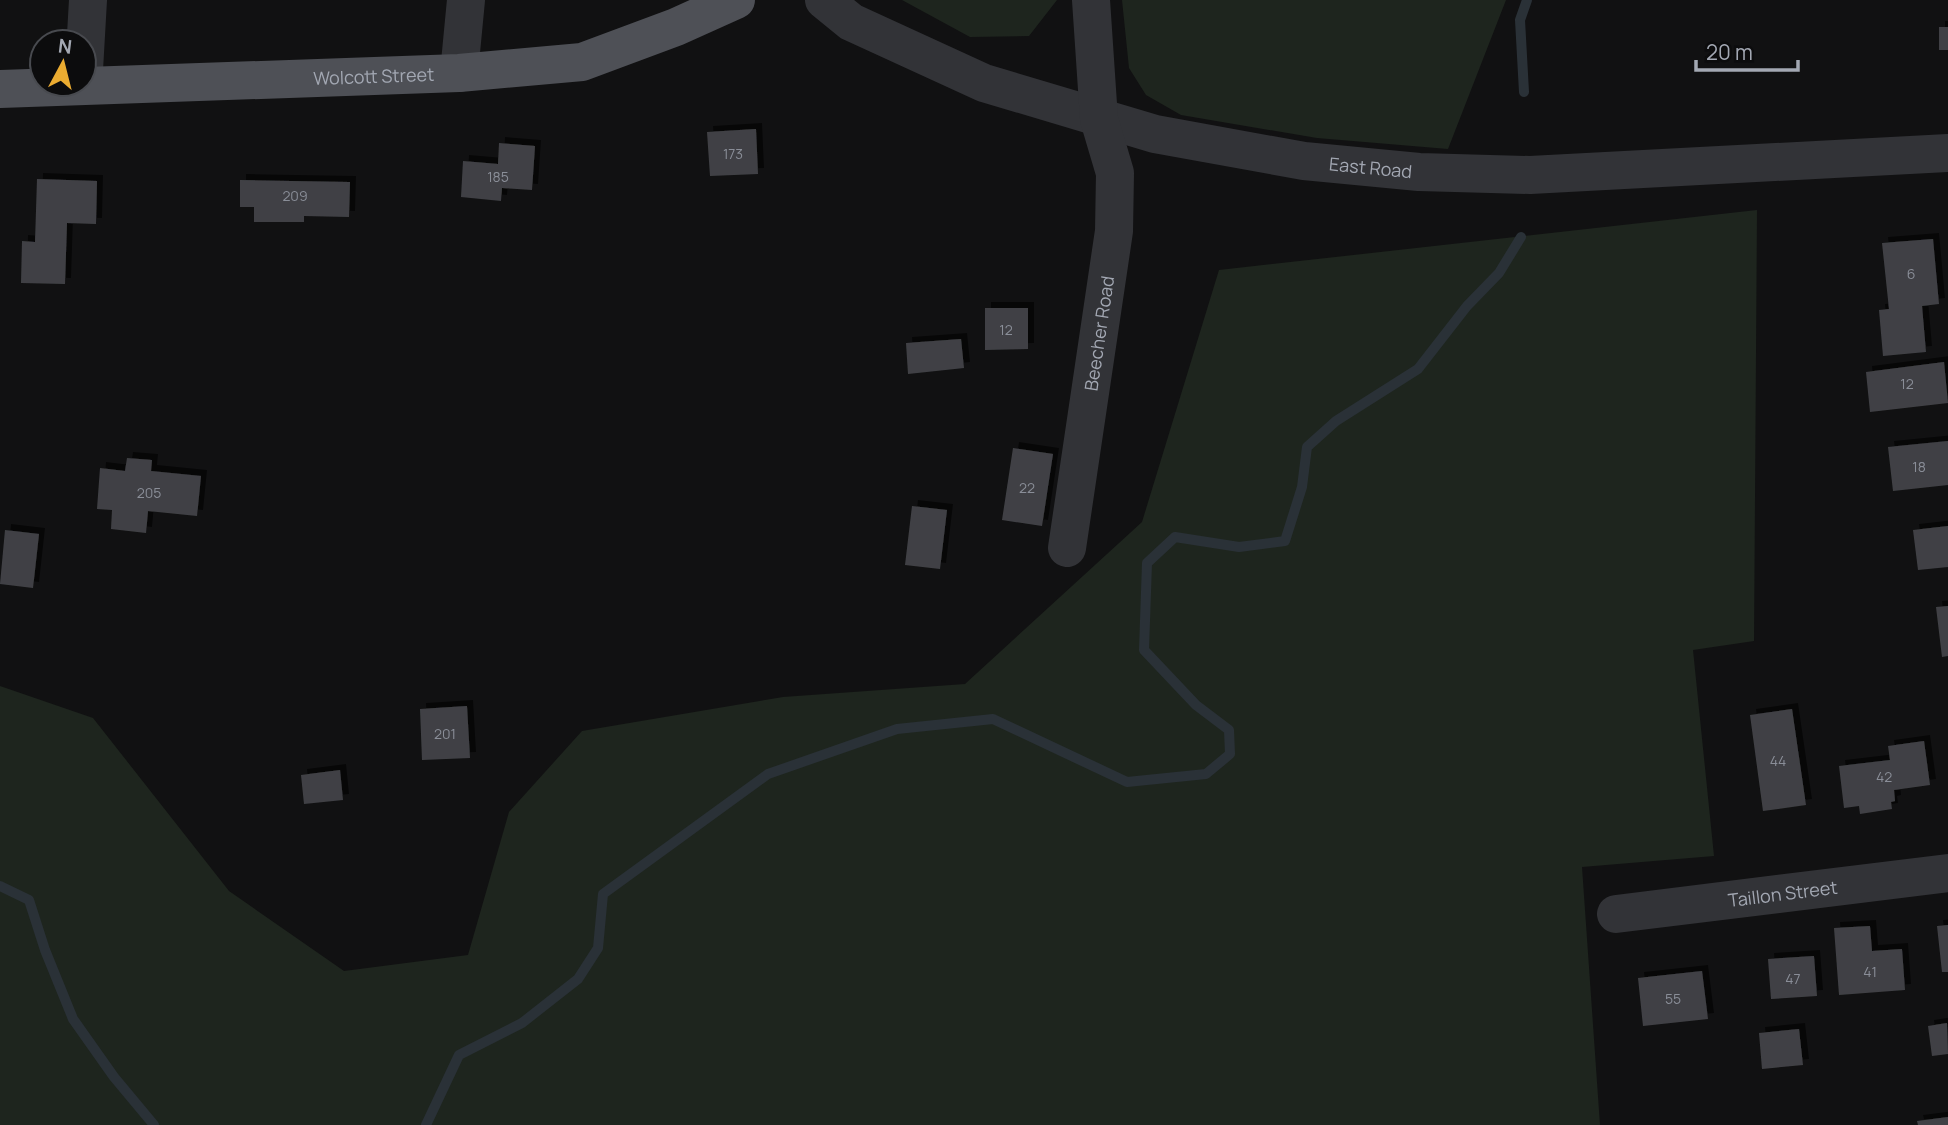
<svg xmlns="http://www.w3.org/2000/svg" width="1948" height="1125" font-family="Manrope,sans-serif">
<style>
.green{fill:#1e251e}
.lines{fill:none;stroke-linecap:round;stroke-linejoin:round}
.stream{stroke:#2a3137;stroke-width:10}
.building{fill:#404145;filter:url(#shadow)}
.minor{stroke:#323337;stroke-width:38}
.major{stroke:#4e5056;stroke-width:38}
.labels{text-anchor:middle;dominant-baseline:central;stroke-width:6;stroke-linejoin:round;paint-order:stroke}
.number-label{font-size:14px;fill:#8a8e98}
.street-label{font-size:18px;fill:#a3a8b3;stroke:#0c0c0d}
</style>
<defs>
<filter id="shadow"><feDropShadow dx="6" dy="-6" stdDeviation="0" flood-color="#0009"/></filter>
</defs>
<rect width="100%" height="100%" fill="#111112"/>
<path class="green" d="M902 0H1057L1029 36 970 37Z
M1122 0H1506L1448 149 1317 138 1181 115 1146 95 1129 68Z
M1757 210 1754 641 1693 650 1714 856 1582 867 1600 1125H0V686L93 718 229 891 344 971 468 955 509 812 582 731 783 697 965 684 1142 522 1219 270Z"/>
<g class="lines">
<path class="stream" d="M1524 92 1520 20 1527 0
M0 886 29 900 45 950 73 1019 114 1077 154 1125
M426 1125 459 1055 522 1023 578 979 598 948 603 894 768 774 897 729 993 719 1127 782 1206 774 1230 754 1229 730 1196 705 1144 650 1147 563 1175 537 1239 547 1285 541 1302 487 1307 447 1336 421 1418 369 1467 306 1499 273 1521 237"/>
</g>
<path class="building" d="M1939 27H1948V50H1939Z
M756 129 758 174 710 176 707 132Z
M499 143 535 146 532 190 502 188 501 201 461 197 463 161 498 164Z
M37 179 97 181 96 224 67 223 65 284 21 283 22 241 35 242Z
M240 180 350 182 349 217 304 216V222H254V207H240Z
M1933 239 1939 304 1922 306 1926 352 1883 356 1879 310 1889 309 1882 243Z
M985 308H1028V349L985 350Z
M961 339 964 368 908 374 906 343Z
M1944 362 1948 403 1870 412 1866 372Z
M1948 441V485L1893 491 1888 447Z
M1013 448 1053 454 1042 526 1002 520Z
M127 458 152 460 151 471 201 476 197 516 148 511 146 533 111 529 112 510 97 509 100 468 125 471Z
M912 506 947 510 940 569 905 565Z
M1948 526V567L1918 570 1913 530Z
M5 530 39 534 33 588 0 584Z
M1948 606V656L1942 657 1936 607Z
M467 706 470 758 422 760 420 709Z
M1792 709 1806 805 1763 811 1750 715Z
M1924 741 1930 785 1894 790 1895 801 1891 802 1892 809 1860 814 1859 806 1844 808 1839 766 1890 760 1888 746Z
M340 770 343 800 304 804 301 775Z
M1948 925V972H1942L1937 926Z
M1870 926 1872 951 1902 949 1905 990 1839 995 1834 928Z
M1814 956 1817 996 1771 999 1768 959Z
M1702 971 1708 1019 1643 1026 1638 978Z
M1947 1023 1948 1054 1932 1056 1928 1026Z
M1799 1029 1803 1065 1762 1069 1759 1033Z
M1948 1117V1125H1918L1917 1121Z"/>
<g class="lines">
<g class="minor">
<path id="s1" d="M824 0 851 22 984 83 1155 134 1304 161 1419 172 1530 175 1948 153"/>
<path d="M84 70 88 0"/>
<path d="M459 73 466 0"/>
<path id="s2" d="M1067 548 1114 231 1115 173 1099 119 1091 0"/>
<path id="s3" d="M1616 914 1948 873"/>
</g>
<path class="major" id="s4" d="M0 89 459 73 582 62 676 27 736 0"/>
</g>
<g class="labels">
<g class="number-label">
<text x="733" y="153">173</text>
<text x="498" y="176">185</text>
<text x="295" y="195">209</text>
<text x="1911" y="273">6</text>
<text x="1006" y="329">12</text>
<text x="1907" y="383">12</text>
<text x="1919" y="466">18</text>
<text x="1027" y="487">22</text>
<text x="149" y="492">205</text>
<text x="445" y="733">201</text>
<text x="1778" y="760">44</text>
<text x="1884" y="776">42</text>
<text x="1870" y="971">41</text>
<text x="1793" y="978">47</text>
<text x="1673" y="998">55</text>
</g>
<g class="street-label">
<text stroke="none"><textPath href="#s4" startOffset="374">Wolcott Street</textPath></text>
<text stroke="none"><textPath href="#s1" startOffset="578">East Road</textPath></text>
<text stroke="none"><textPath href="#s2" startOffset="217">Beecher Road</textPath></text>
<text stroke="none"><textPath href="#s3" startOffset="168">Taillon Street</textPath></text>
</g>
</g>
<g transform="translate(63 63) rotate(7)"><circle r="33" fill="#0c0c0d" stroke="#484a4f" stroke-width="2"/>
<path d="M0-5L12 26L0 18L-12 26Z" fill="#ebac31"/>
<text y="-10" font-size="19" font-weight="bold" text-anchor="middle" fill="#a3a8b3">N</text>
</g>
<path d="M1696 60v10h102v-10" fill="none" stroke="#a3a8b3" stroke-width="3.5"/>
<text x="1706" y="60" font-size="21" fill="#a3a8b3" stroke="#0c0c0d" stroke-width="5" paint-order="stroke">20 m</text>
</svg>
